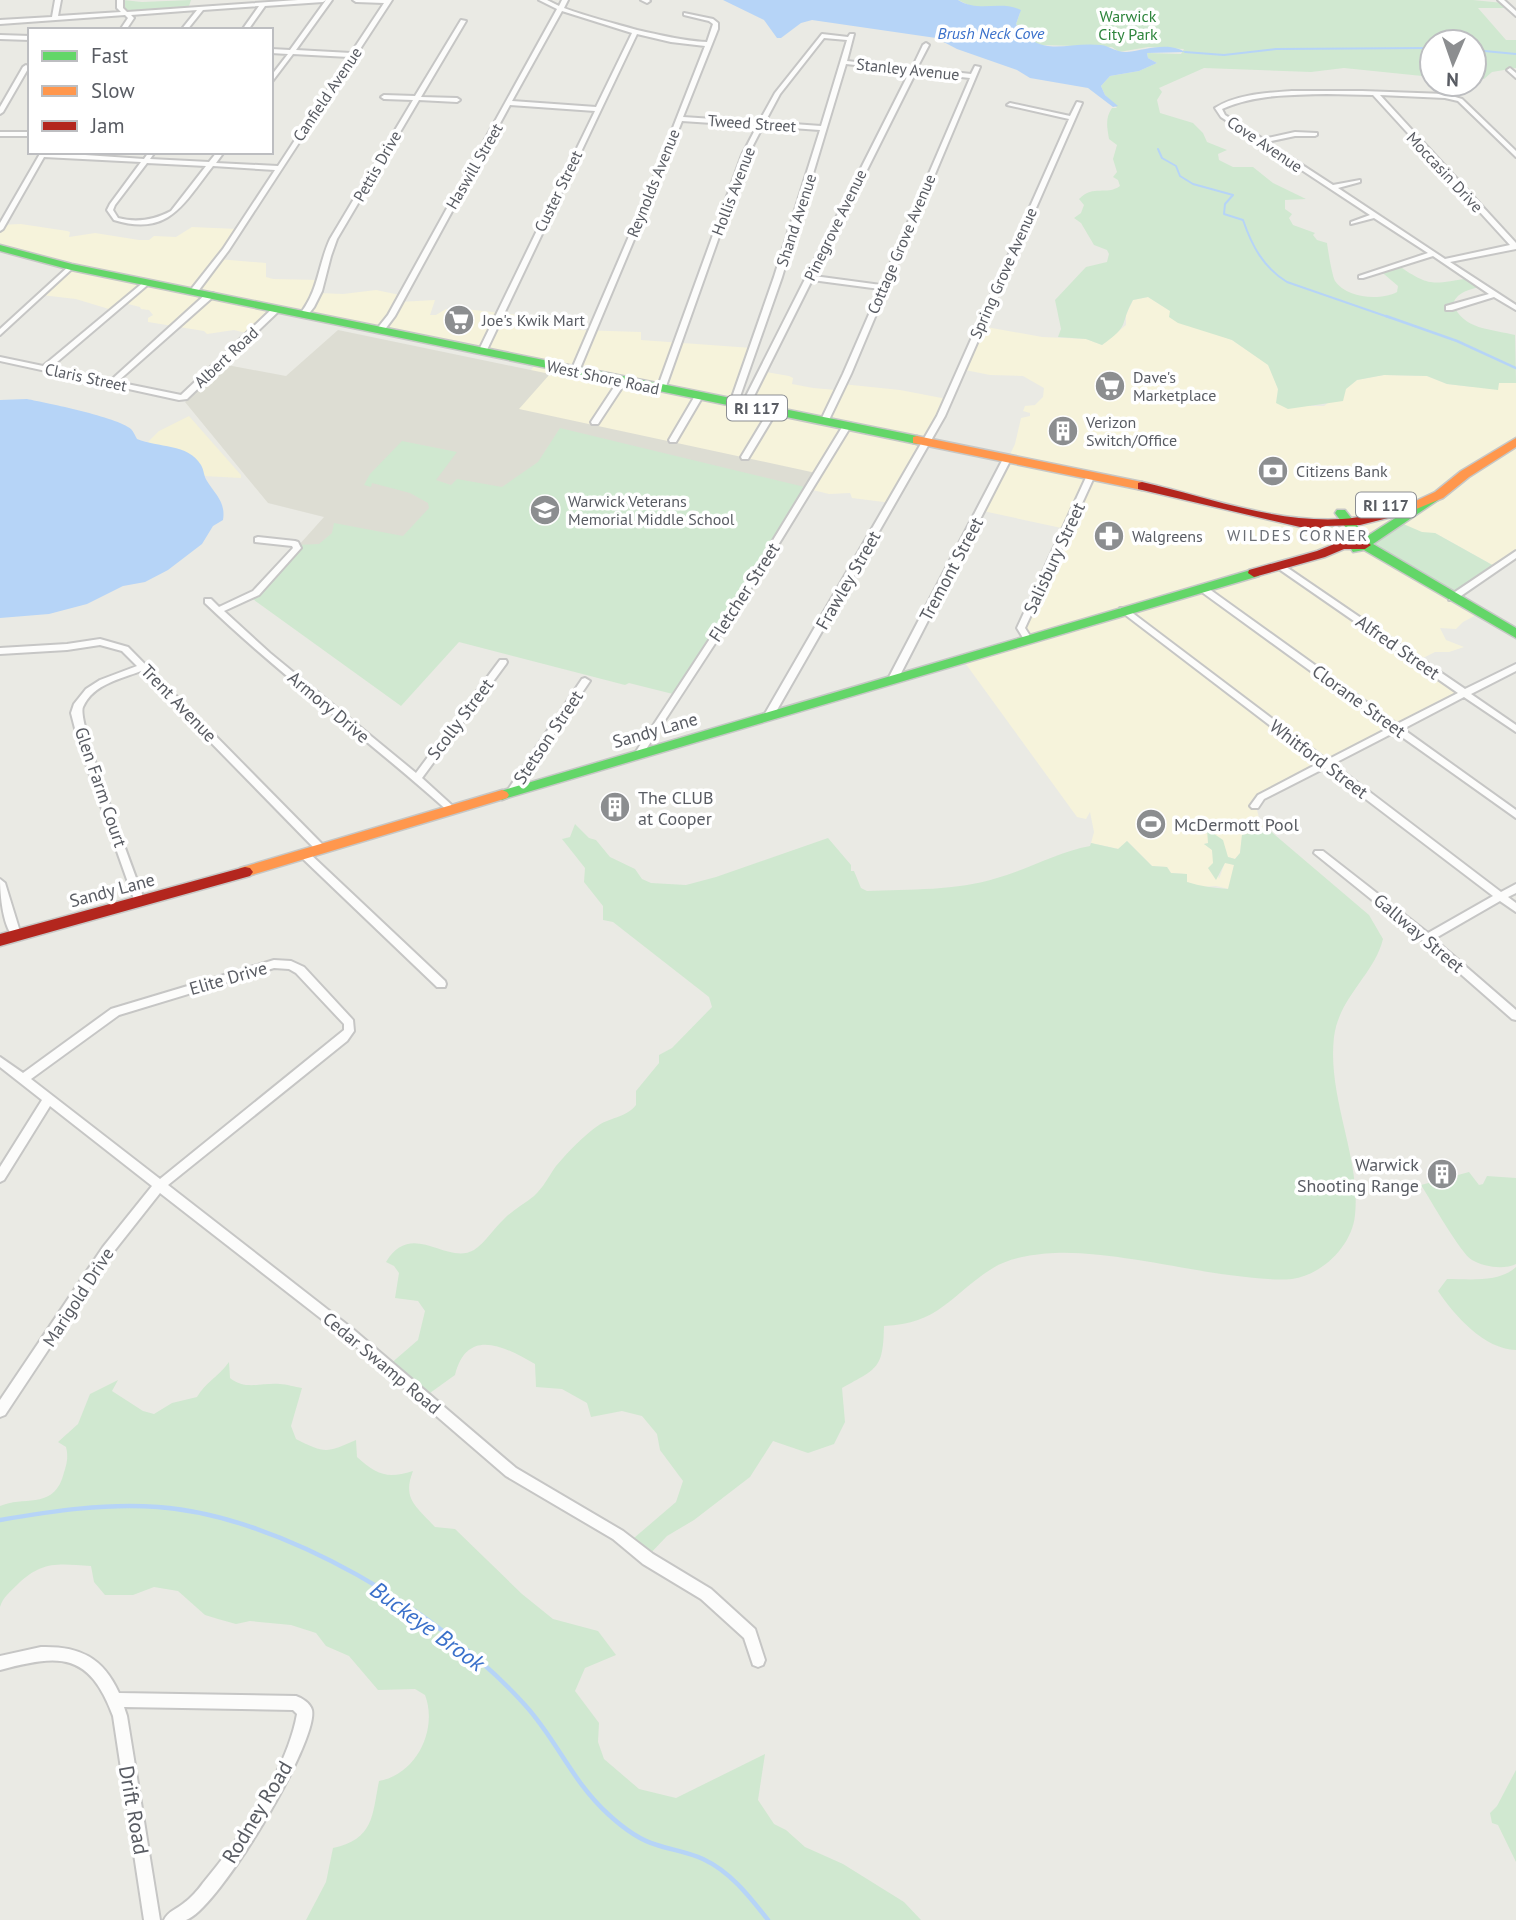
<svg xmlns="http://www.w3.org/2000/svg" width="1516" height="1920" font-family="'PT Sans',sans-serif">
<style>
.commercial{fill:#f6f3db}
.education{fill:#ddddd3}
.green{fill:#d0e8d0}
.sand{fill:#f4f1d7}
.water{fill:#b6d4f7}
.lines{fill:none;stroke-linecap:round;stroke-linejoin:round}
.stream-far2{stroke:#b6d4f7;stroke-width:2}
.stream-far1{stroke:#b6d4f7;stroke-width:2.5}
.stream{stroke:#b6d4f7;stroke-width:4.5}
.street-casing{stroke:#c6c6c5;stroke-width:4}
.fast-casing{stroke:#c6c7c6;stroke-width:3}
.slow-casing{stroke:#c6c7c6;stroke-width:3}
.jam-casing{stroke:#c6c7c6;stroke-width:3}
.street{fill:#fcfcfb;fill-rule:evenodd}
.fast{fill:#63d668;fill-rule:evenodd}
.slow{fill:#ff974d;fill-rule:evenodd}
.jam{fill:#b3261e;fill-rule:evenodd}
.labels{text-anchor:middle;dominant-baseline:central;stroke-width:7;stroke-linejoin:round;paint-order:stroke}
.far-park-label{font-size:16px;fill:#2e853c;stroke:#fff}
.far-water-label{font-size:16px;font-style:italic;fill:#3a70ca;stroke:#fff}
.far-street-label{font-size:16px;fill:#595c63;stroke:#fff}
.far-poi-label{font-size:16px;fill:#595c63;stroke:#fff;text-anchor:start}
.shield{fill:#fff;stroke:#8b8d92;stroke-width:2}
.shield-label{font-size:16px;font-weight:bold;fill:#595c63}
.far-neighbourhood-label{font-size:16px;letter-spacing:2px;fill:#6a6e75;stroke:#fff}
.street-label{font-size:18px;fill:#595c63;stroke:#fff}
.poi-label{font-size:18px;fill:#595c63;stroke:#fff;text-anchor:start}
.near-street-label{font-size:21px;fill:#595c63;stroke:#fff}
.near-water-label{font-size:23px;font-style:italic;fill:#3a70ca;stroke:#fff}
</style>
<rect width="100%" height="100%" fill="#eaeae4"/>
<path class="commercial" d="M21 224 67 231 70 232 69 237 95 233 139 240H149L154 236 176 237 192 227 237 229 218 259 266 263V277L273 279 321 280 319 293 343 294 376 290 400 295 399 302 435 300 430 315H436L446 309H465L519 315 556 327 579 330 641 332V340L752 348 733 403V406L740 408H748L766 372 789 376 793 378 792 384 813 388 836 390 842 384 900 390 947 399 892 503 852 498 850 493 829 494 498 412 535 365 277 312 250 334 234 330 207 334 204 331 148 322V318L153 315 149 310 141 309 140 307 124 303 112 310 76 299 41 295 69 269 0 251V225Z
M1148 297 1170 311V317L1232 340 1269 365 1278 389 1297 406H1324L1357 380 1384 375 1427 376 1447 384 1473 387 1497 386 1499 383H1516V555L1496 567 1435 533H1422L1401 523 1392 527 1478 614 1463 622 1456 629 1440 628 1446 640 1464 647 1449 652H1435L1421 659 1463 693 1264 795 1256 806 1259 818 1268 829 1242 835 1240 853 1235 859 1228 857 1208 843 1204 844 1212 850 1219 879 1225 862 1234 865 1229 889 1216 886 1201 887 1187 882 1186 874 1171 873 1167 867 1152 866 1127 841 1119 849 1091 843 1094 832 1090 812 1086 819 1077 817 963 660 1024 641 1022 632 1066 529 983 511 1015 444 1021 418 1030 416V413L1023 411 1025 406 1035 405 1043 397 1044 388 1023 376 990 375 960 369 981 326 1042 337 1086 339 1102 345 1126 325V315L1133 300Z"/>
<path class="education" d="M338 330 550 374 519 409 816 473 678 691 256 593 324 517 268 503 185 402 227 365 286 376Z"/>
<path class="green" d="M123 0 142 2 191 0 188 9 127 14 121 10Z
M958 0H1473L1503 3 1507 8H1478L1506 40H1516V68L1492 72 1484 79 1474 78V42H1432V77L1344 68 1311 72 1204 68 1159 88 1162 92 1157 100 1160 113 1193 123 1203 133 1207 142 1227 150 1218 154 1219 160 1233 167H1253L1273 183 1306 199 1285 200V209L1292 214 1289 218 1293 225 1315 233 1313 235 1317 240 1327 243C1328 251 1332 275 1335 281 1346 298 1380 301 1397 292L1398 286 1378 269 1396 264C1431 288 1431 284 1470 278L1482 286C1469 290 1459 291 1453 303 1462 330 1492 329 1515 335L1516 383H1499L1498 390 1447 384 1427 376 1384 375 1357 380 1346 389 1343 401 1288 409 1276 403 1278 389 1268 365 1232 340 1178 323 1169 317 1170 311 1148 297 1133 300C1119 325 1131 325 1102 345L1086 339 1058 337 1061 329 1055 300 1086 267 1107 262 1109 254 1107 250 1094 245 1081 223 1074 218 1081 213 1084 205 1079 199C1094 184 1106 196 1120 186L1118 180 1113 177 1117 172 1113 159 1117 145 1109 139C1107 127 1105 118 1112 108H1117L1105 95 1101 86 1110 76 1139 71 1157 63 1148 58 1147 53 1181 54 1184 49 1148 47 1119 52 1112 47 1041 45 1030 41 1016 24 1020 13 1003 6 975 8Z
M560 428 809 488 677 695 629 683 625 685 459 642 401 706 250 597 294 552 296 545 319 544 332 533 334 523 403 536 429 508 428 503 410 493 372 483 371 487 364 485 370 474 402 441 457 452 436 480 451 485 457 479 502 487 538 462Z
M1401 523 1422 532 1435 533 1496 567 1453 597 1361 544Z
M575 824 589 838 596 840 610 857 635 869 642 879 651 883 686 885 716 877 828 838 851 865V871H854L861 888 867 891C909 889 957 891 997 878 1029 869 1058 852 1090 846L1091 843 1118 849 1127 841 1152 866 1167 867 1171 873 1187 874V882C1200 886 1214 888 1228 889L1234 865 1225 863 1216 880 1208 868 1213 863 1212 850 1204 844 1208 843 1207 829 1223 840 1228 857 1235 859 1240 853 1242 835 1268 829 1369 915 1383 939C1374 975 1339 997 1334 1037 1327 1097 1361 1158 1355 1215 1352 1246 1322 1275 1292 1279 1271 1281 1249 1277 1229 1275 1176 1268 1106 1251 1055 1253 1036 1254 1010 1257 993 1268 951 1294 940 1324 884 1326 883 1369 878 1368 842 1388L845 1422 834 1444 808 1453 773 1441 750 1477 694 1520 667 1536 646 1558 627 1544 676 1502 683 1481 660 1450 657 1434 642 1416 622 1411 591 1417 587 1403 562 1389 536 1387 535 1364C504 1346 467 1327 455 1375L423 1398 389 1365 418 1340 425 1311 418 1301 395 1298 399 1273 394 1266 386 1262C412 1219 446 1266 474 1250 485 1243 494 1228 504 1219 513 1210 524 1204 534 1196 543 1188 549 1176 556 1166 568 1152 584 1135 599 1125 612 1117 627 1117 636 1105V1091L659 1063V1055L672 1048 712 1007 709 997 613 922 603 920V906L584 882 585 868 562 839 570 837Z
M1469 1172 1479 1185 1483 1184 1487 1176 1516 1178V1264C1504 1270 1484 1267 1472 1260 1461 1254 1430 1199 1421 1185Z
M1516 1267V1350C1484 1349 1455 1316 1438 1291L1447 1279C1469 1279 1499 1283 1516 1267Z
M229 1362 230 1378C246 1391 262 1382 280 1384 286 1384 295 1387 302 1388L291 1426 296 1439C326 1454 326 1453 356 1440L357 1457C377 1475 387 1479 413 1471 402 1499 416 1506 435 1527L455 1529 522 1594 553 1619 598 1631 616 1655 585 1668 575 1691 599 1723 598 1742 604 1759 639 1789 676 1798 765 1754 758 1800 774 1824 786 1830 805 1847 843 1864 904 1902 921 1920H306L326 1882 333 1848C374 1839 372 1816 379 1781 417 1774 438 1729 425 1695L415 1689 378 1690 349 1656 326 1646 316 1633 291 1625 250 1621 236 1624 218 1619 205 1615 178 1591 154 1587 133 1595H105L94 1582 91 1566C59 1564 42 1560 17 1585 10 1592 3 1597 0 1607V1506C23 1496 51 1509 62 1479 66 1466 69 1459 66 1447L58 1442 78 1424 90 1394 118 1380 112 1391 143 1411 154 1414 172 1403 197 1397C206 1382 218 1377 229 1362Z
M1516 1770V1862L1498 1825 1492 1823 1490 1813 1497 1806Z"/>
<path class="sand" d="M189 416 241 475V478L204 476 148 442 159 431Z"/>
<path class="water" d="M723 0H958C979 13 1000 0 1021 10L1016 24C1041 60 1065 41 1101 45 1110 46 1117 53 1127 52 1145 50 1168 41 1185 52L1147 53 1148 58 1157 63 1139 71 1110 76 1101 86 1105 95 1118 106 1113 107 1088 88 1030 78 1017 70 957 49 936 38 812 20 801 23 781 38H777L764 20Z
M27 399C47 403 117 417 131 429 134 432 135 436 137 439 158 448 188 443 201 465 204 470 204 477 207 481 215 494 226 502 223 520L213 526 202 544 168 570 145 582 123 586 87 604 49 614 0 618V400Z"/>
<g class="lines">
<path class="stream-far2" d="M1474 50 1516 54
M1185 52 1224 55 1276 49 1432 48
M1158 149 1162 158 1176 166 1180 176 1193 184 1233 195 1225 204 1224 214 1243 220C1252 246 1263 267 1287 282L1391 318"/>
<path class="stream-far1" d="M1386 316 1457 341 1516 368"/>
<path class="stream" d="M0 1520C53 1511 105 1503 158 1507 283 1516 442 1613 525 1705 557 1740 571 1780 608 1814 622 1827 639 1840 657 1845 672 1850 688 1852 703 1859 731 1872 750 1897 768 1920"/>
<g class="street-casing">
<path id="street" d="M55 0H61L58 16 121 12 117 8V0H123V8L127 12 298 0H326L323 2 265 6 248 30H242L259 6 203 10 187 30H181L197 10 131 15 134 18 126 30H120L128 18 125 15 0 24V20L52 17Z
M326 0H332L296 50 351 53 384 3 356 2 353 0H392L229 250 196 294 189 292 223 249 275 170 213 166C183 204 169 237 114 220L107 210 110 204 141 162 44 157 3 229 0 231V223L41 152 144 159 149 152H155L150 159 209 162 217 152H224L216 163 278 166 349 57 293 54 271 83V76L288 54 271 53V49L290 50ZM147 163 206 166 171 211C154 220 137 223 118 218L113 210 115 205Z
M539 0H547L559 6 562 0H568L564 8C588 17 613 23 637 30 660 35 683 41 707 42L713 24 709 21 684 15V13L713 19 718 23V29L683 117 759 122 775 93 822 34 848 37 850 34H854L847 61 912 68 923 45 926 43 929 45 917 68 971 74 975 66 980 67 851 374 827 424H824L820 422 843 374 880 289 812 280 749 406 745 408 741 406 910 71 846 64 782 277 737 405 730 403 774 277 820 130 763 126 748 155 665 389 661 391 657 389 742 155 757 126 682 121 651 199 579 371 575 373 571 371 645 199 705 46 671 42 637 34 485 354 478 352 595 111 510 105 395 316 383 332 376 330 388 315 557 9ZM562 11 632 33 596 107 512 101ZM824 38 847 40 821 126 765 122 780 94ZM916 72 970 78 881 285 814 276Z
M641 0H649L650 1 647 3Z
M1498 0H1504L1516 11V16Z
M461 20 466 21 421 97 457 98 460 100 457 102 419 100 337 239 331 256 322 291 314 307 307 316H301L300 314C319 290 318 265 330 239L413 100 384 99 381 97 384 95 415 96Z
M0 35 30 36V40L0 39Z
M26 65 29 67 3 112 0 114V107L23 67Z
M1510 68 1516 73V78L1507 70Z
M1292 91H1362L1445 94 1462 99 1516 151V157L1458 101 1445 98 1380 95 1516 243V249L1450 262 1516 305V310L1494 297 1452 310H1446V306L1489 294 1433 256 1363 278H1359V276L1428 253 1374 218 1351 224V222L1370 215 1221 117 1215 108C1237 94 1266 93 1292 91ZM1327 94 1373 95 1510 245 1445 259 1338 188 1360 182V180L1333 185 1267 142 1295 136H1315L1317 135V133L1295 132 1263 139 1225 115 1222 109C1255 94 1291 95 1327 94Z
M1077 102 1082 103 945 416 773 717 771 719H765L763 717 937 416 1069 119 1007 105 1010 103 1070 116Z
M0 132H30V136H0Z
M69 266 74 267 0 335V329Z
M145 281 151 282 50 368 110 381 207 293H213V297L117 382 181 395 274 307 281 309 187 399 179 400 0 361V357L43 366Z
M620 378 627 380 598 424H592L591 422Z
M696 394 703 396 676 442H670L669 440Z
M770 409H776L777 411 748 459H742L741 457Z
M844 424H850L851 426 761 573 641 757H635L633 755 635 753 753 573Z
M1004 457H1007L1011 459 898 679 896 681H890L888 679Z
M1088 473H1091L1095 475 1025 628 1032 639 1031 641H1025L1017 628Z
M258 537 295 541 298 542 301 548 259 595 224 611 270 653 416 773 500 660H506L507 662 506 664 422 778 455 808 457 810 455 812H449C369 740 282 677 205 603V599H211L219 607 253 591 293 548 292 546 255 542V538Z
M1516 551V558L1455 600H1449V596Z
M1279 562 1465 689 1516 664V671L1471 694 1516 725V732L1464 697 1403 729 1516 810V818L1395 732 1333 764 1501 892 1516 884V893L1508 897 1516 903V912L1500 901 1434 939 1516 1010V1020L1512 1019 1423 941 1314 853 1315 851H1323L1428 933 1493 896 1325 768 1264 799 1258 808H1252L1250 806 1258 795 1319 763 1119 610 1120 608H1126L1327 760 1389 728 1199 590V586H1205L1397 724 1458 693 1276 567 1275 565Z
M100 639 128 647 325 847 326 849 325 851H317L141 671C121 679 93 684 83 707 76 722 136 876 145 902L140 906 136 905 79 744 71 713 74 704 86 689 100 680 137 666 122 651 100 645 67 650 0 654V648L67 644Z
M585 678 590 681 513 795H507L505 793 507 791 582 679Z
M304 851 308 852 445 981 446 984 445 987H437L300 856 299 854Z
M0 879 5 883 21 935 20 938 16 939C3 931 0 894 0 879Z
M274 960 291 961 304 967 353 1020 354 1031 347 1041 168 1185 354 1330 516 1468 623 1531 653 1554 711 1589 755 1629 765 1660 763 1665 758 1667 753 1665 744 1638 701 1599 643 1564 613 1539 506 1476 346 1338 160 1193 111 1255 5 1415 0 1417V1400L103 1247 152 1186 50 1106 4 1180 0 1182V1167L42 1100 0 1067V1057L23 1073 111 1009ZM274 968 289 969 296 973 344 1024V1030L160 1179 31 1079 119 1015Z
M41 1647C79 1646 103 1657 119 1693L296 1696C302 1698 310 1703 312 1710 319 1741 217 1911 186 1920 180 1920 171 1920 164 1920 168 1911 177 1909 184 1903 191 1898 198 1890 203 1883 240 1839 287 1770 297 1714L293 1710 124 1707 127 1716 160 1920H144L113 1716C89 1652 60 1654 0 1670V1656Z"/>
</g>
<g class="fast-casing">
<path id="fast" d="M0 245 72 264 917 436 923 440 917 444 71 270 0 251Z
M1434 493 1438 494V500L1373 544 1516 628V638L1364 550 1353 552 1351 549 1357 543 1335 513 1337 510H1345L1366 537Z
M1254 569 1259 570V576L507 798 502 800 495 795 497 792Z"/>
</g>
<g class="slow-casing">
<path id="slow" d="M917 436 1142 482 1148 486 1142 490 913 443V437Z
M1516 438V447L1469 477 1443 498 1404 514 1400 515 1394 511 1435 492 1461 471Z
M502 790 507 792 509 795 507 798 245 877 237 872 240 868Z"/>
</g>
<g class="jam-casing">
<path id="jam" d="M1142 482C1207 497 1275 523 1342 519 1362 518 1381 512 1400 507L1406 511 1404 514 1360 525 1324 526 1340 538 1334 542 1313 530 1138 489V483Z
M1342 541H1365L1371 545 1365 549H1344L1325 557 1254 577 1248 573 1249 570 1317 551Z
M245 867 250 868 253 872 250 876 0 946V934Z"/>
</g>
<use href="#street" class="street"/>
<use href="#fast" class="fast"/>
<use href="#slow" class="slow"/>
<use href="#jam" class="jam"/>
</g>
<defs>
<g id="supermarket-disc" transform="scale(1.575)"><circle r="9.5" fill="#8c8e90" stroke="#fff"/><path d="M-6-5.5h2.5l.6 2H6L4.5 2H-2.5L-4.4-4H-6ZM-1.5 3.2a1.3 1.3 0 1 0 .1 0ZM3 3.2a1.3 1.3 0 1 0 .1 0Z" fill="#fff"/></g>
<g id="building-disc" transform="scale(1.575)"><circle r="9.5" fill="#8c8e90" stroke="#fff"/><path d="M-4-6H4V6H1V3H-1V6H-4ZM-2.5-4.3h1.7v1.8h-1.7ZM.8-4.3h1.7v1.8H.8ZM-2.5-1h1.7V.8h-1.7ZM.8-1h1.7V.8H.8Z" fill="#fff"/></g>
<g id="bank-disc" transform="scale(1.575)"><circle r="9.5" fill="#8c8e90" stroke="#fff"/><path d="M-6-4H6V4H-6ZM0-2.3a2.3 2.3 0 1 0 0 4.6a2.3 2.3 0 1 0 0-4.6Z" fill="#fff"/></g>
<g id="school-disc" transform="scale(1.575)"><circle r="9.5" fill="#8c8e90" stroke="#fff"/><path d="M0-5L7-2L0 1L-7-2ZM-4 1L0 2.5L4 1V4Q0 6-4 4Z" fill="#fff"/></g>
<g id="pharmacy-disc" transform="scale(1.575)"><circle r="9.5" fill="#8c8e90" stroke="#fff"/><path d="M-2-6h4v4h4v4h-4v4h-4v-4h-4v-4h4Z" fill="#fff"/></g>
<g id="stadium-disc" transform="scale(1.575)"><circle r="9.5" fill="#8c8e90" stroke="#fff"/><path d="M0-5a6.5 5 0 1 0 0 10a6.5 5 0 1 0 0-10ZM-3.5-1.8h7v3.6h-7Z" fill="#fff"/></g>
</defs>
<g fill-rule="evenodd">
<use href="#supermarket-disc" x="459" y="320"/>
<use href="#supermarket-disc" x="1110" y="386"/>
<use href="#building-disc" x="1063" y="431"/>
<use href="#bank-disc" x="1273" y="471"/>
<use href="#school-disc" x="545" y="510"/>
<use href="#pharmacy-disc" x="1109" y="536"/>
<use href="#building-disc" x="615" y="807"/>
<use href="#stadium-disc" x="1151" y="824"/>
<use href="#building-disc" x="1442" y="1174"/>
</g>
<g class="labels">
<g class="far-park-label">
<text x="1128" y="16">Warwick<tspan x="1128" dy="18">City Park</tspan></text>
</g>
<g class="far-water-label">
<text x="991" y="33">Brush Neck Cove</text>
</g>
<g class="far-street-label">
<text transform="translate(908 69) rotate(6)">Stanley Avenue</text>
<text transform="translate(327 94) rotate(-56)">Canfield Avenue</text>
<text transform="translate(752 123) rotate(4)">Tweed Street</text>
<text transform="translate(1265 144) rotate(34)">Cove Avenue</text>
<text transform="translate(377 166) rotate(-60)">Pettis Drive</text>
<text transform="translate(474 166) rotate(-60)">Haswill Street</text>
<text transform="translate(1445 172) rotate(47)">Moccasin Drive</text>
<text transform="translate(653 183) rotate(-68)">Reynolds Avenue</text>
<text transform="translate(558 191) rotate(-64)">Custer Street</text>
<text transform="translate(733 191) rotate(-69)">Hollis Avenue</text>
<text transform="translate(796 220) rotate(-72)">Shand Avenue</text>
<text transform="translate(835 225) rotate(-64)">Pinegrove Avenue</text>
<text transform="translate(901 244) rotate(-67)">Cottage Grove Avenue</text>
<text transform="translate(1003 273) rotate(-66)">Spring Grove Avenue</text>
<text transform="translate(226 357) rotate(-43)">Albert Road</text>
<text transform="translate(86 377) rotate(12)">Claris Street</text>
<text transform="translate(603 377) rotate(12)">West Shore Road</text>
</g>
<g class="far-poi-label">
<text x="482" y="320">Joe's Kwik Mart</text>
<text x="1133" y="377">Dave's<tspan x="1133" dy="18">Marketplace</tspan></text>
<text x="1086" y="422">Verizon<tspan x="1086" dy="18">Switch/Office</tspan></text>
<text x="1296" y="471">Citizens Bank</text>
<text x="568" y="501">Warwick Veterans<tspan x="568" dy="18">Memorial Middle School</tspan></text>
<text x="1132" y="536">Walgreens</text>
</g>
<g class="shield">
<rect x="727" y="395.5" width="60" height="25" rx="5"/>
<rect x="1356" y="492.5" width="60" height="25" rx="5"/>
</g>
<g class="shield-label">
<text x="757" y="408">RI 117</text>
<text x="1386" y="505">RI 117</text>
</g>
<g class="far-neighbourhood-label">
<text x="1298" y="535">WILDES CORNER</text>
</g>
<g class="street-label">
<text transform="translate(1054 558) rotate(-65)">Salisbury Street</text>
<text transform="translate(951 569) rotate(-62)">Tremont Street</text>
<text transform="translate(848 580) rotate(-60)">Frawley Street</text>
<text transform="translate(744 592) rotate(-57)">Fletcher Street</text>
<text transform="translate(1398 647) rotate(35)">Alfred Street</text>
<text transform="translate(1359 701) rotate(36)">Clorane Street</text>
<text transform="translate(179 703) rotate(46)">Trent Avenue</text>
<text transform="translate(329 707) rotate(40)">Armory Drive</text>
<text transform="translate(460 719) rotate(-53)">Scolly Street</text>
<text transform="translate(655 730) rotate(-16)">Sandy Lane</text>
<text transform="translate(548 737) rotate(-56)">Stetson Street</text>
<text transform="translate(1319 759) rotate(37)">Whitford Street</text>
<text transform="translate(101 787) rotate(71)">Glen Farm Court</text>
<text transform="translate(112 890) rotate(-15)">Sandy Lane</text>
<text transform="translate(1419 933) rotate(40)">Gallway Street</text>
<text transform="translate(228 978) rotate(-16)">Elite Drive</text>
<text transform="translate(78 1297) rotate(-57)">Marigold Drive</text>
<text transform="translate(382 1363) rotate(40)">Cedar Swamp Road</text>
</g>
<g class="poi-label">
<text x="638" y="797">The CLUB<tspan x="638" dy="21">at Cooper</tspan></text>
<text x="1174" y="824">McDermott Pool</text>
<text x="1419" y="1164" text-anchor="end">Warwick<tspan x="1419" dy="21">Shooting Range</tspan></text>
</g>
<g class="near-street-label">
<text transform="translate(134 1810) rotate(80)">Drift Road</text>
<text transform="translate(257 1812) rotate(-59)">Rodney Road</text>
</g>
<g class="near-water-label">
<text transform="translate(428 1626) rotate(36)">Buckeye Brook</text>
</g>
</g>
<rect x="28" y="28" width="245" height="126" fill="#ffffff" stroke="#bdbec1" stroke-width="2"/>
<rect x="42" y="51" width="35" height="10" fill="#63d668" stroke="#bdbec1" stroke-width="2"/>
<text x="91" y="63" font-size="21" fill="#595c63">Fast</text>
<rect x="42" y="86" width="35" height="10" fill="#ff974d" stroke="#bdbec1" stroke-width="2"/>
<text x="91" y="98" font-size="21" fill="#595c63">Slow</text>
<rect x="42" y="121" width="35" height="10" fill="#b3261e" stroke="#bdbec1" stroke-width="2"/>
<text x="91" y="133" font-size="21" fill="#595c63">Jam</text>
<g transform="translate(1453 63) rotate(182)"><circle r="33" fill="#ffffff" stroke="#bdbec1" stroke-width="2"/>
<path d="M0-5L12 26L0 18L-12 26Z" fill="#8c8e90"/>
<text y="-10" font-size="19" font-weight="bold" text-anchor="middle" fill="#595c63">N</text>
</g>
</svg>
